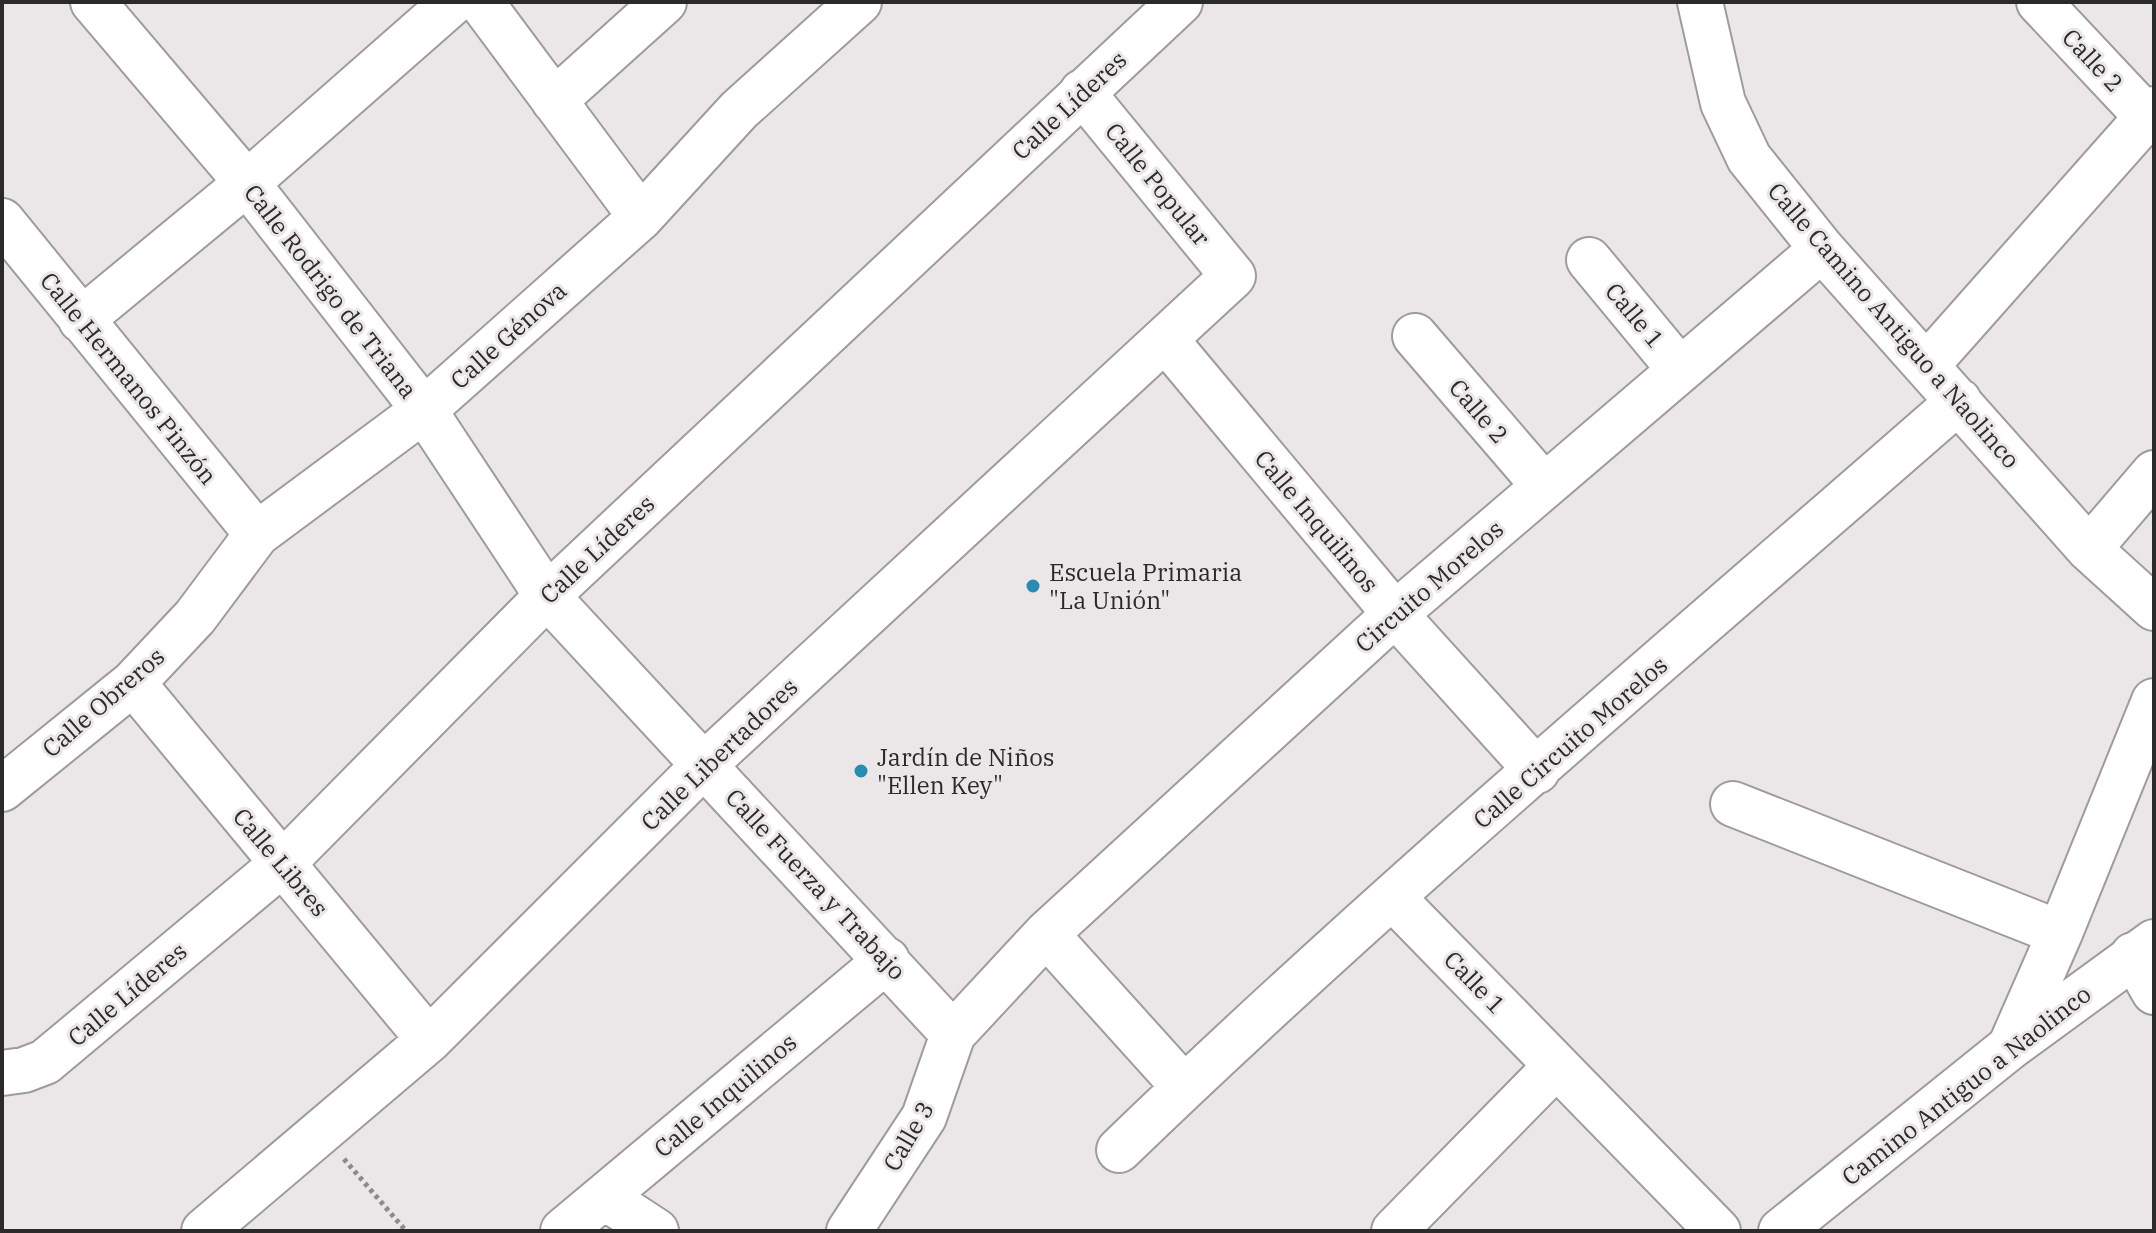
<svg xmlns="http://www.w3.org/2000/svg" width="2156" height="1233" font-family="'IBM Plex Serif',serif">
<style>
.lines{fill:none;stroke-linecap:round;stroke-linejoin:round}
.minor-casing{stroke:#9f9b9c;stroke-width:48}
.major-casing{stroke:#9f9b9c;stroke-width:48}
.path{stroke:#8d8a8b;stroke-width:5;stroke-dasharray:4 4;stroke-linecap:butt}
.minor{stroke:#fff;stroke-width:44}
.major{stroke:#fff;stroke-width:44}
.poi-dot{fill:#278bb4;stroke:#ebe6e7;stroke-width:3}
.labels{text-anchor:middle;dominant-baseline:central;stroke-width:6;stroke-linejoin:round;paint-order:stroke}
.street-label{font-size:24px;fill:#2b2a2a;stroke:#ebe6e7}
.poi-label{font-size:24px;fill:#2b2a2a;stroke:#ebe6e7;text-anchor:start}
</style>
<rect width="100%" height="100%" fill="#ebe6e7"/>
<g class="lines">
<g class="minor-casing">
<path id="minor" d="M93 2 247 183 424 410 547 596 953 1034
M481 2 641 217
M1700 2 1723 103 1749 158 1822 249 2089 549 2154 608
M2039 2 2147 117
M554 101 664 2
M2 221 257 534
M1589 260 1680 370
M81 320 247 183 453 2
M1415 336 1544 486
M1165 339 1395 614 1537 771
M1927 365 2154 109
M2089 549 2154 473
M133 683 429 1040
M2 789 133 683 195 617 257 534 424 410 641 217 739 110 859 2
M1733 804 2060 933
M1393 898 1718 1231
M1046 934 1184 1087
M2133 955 2154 992
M2010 1047 2060 933 2154 701
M2 1073 24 1070 45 1062 282 864 547 596 1180 2
M1119 1150C1388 890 1677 648 1959 401
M604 1197 656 1231
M204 1231 429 1040 705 764 1233 276 1082 92
M563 1231 887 960
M849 1231 924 1117 953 1034 1046 934 1395 614 1822 249
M1394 1231 1556 1066"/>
</g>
<g class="major-casing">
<path id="major" d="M1781 1231 2010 1047 2154 942"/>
</g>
<path class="path" d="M344 1159 406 1231"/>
<use href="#minor" class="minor"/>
<use href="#major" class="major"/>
</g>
<g class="poi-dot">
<circle cx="1033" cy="586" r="8"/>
<circle cx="861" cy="771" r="8"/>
</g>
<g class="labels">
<g class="street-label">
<text transform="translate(2093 60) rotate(47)">Calle 2</text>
<text transform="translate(1069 105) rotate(-43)">Calle Líderes</text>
<text transform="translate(1158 184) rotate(51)">Calle Popular</text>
<text transform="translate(331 291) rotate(52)">Calle Rodrigo de Triana</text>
<text transform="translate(1635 315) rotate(50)">Calle 1</text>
<text transform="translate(1894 325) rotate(49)">Calle Camino Antiguo a Naolinco</text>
<text transform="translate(508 335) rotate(-42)">Calle Génova</text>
<text transform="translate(129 378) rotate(51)">Calle Hermanos Pinzón</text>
<text transform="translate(1479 411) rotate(49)">Calle 2</text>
<text transform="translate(1317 521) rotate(50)">Calle Inquilinos</text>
<text transform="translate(597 549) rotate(-43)">Calle Líderes</text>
<text transform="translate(1429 586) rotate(-41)">Circuito Morelos</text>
<text transform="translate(103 702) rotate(-41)">Calle Obreros</text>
<text transform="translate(1570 742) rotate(-41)">Calle Circuito Morelos</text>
<text transform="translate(719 754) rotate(-44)">Calle Libertadores</text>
<text transform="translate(281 862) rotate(50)">Calle Libres</text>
<text transform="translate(816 884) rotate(47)">Calle Fuerza y Trabajo</text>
<text transform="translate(1475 982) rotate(46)">Calle 1</text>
<text transform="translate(127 994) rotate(-40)">Calle Líderes</text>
<text transform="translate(1966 1085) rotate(-38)">Camino Antiguo a Naolinco</text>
<text transform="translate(725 1095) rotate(-40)">Calle Inquilinos</text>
<text transform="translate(908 1136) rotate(-60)">Calle 3</text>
</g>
<g class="poi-label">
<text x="1049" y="572">Escuela Primaria<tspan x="1049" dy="28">"La Unión"</tspan></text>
<text x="877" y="757">Jardín de Niños<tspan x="877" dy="28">"Ellen Key"</tspan></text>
</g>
</g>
<rect width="2156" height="1233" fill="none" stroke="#2b2a2a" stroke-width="8"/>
</svg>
